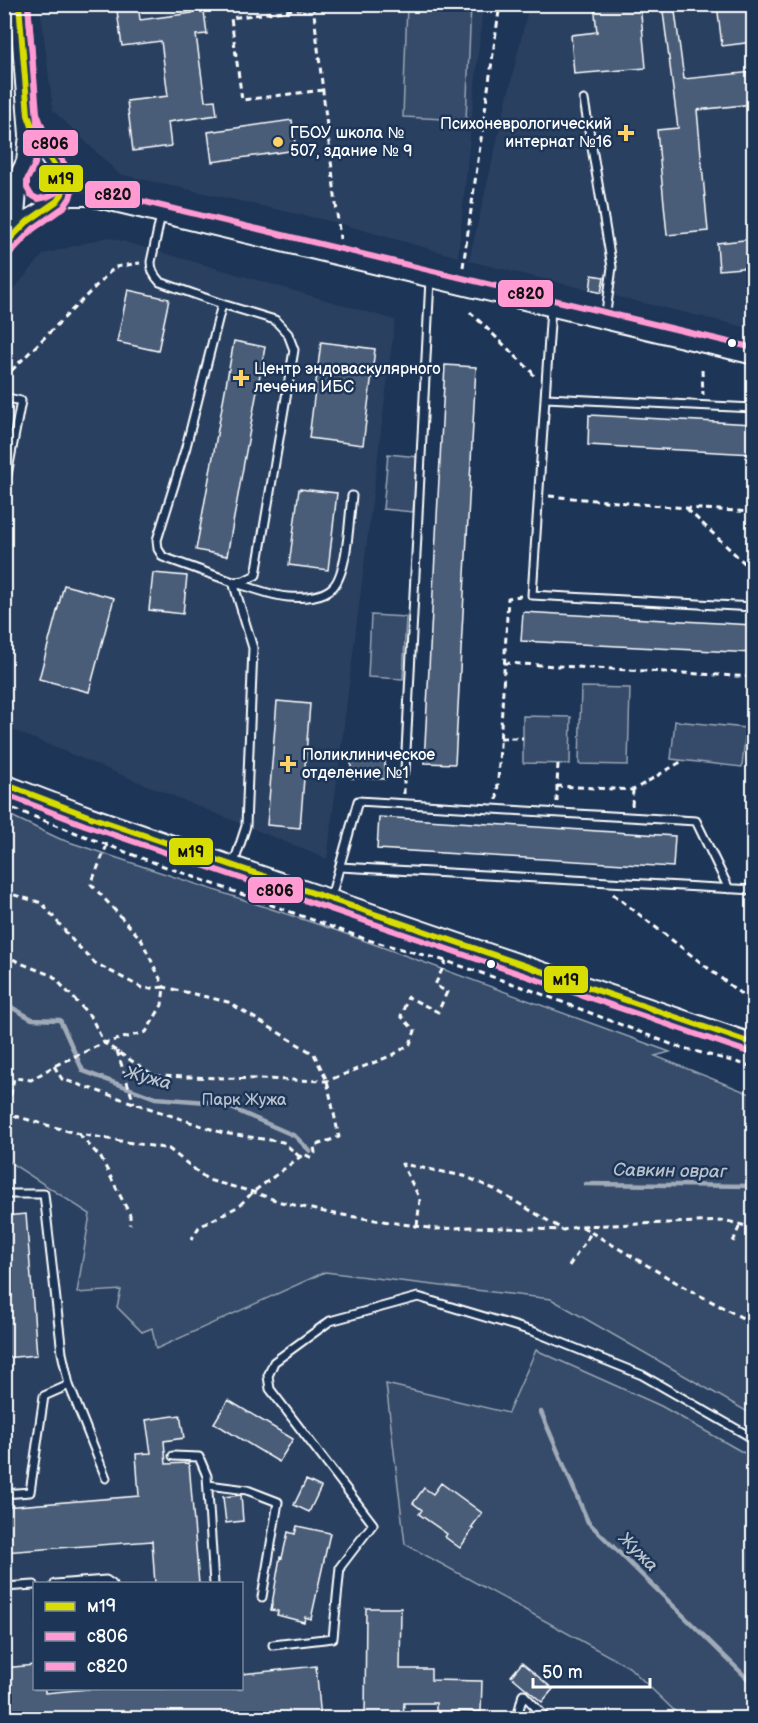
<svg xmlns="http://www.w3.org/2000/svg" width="758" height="1723" font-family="'Balsamiq Sans',sans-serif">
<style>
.built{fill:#2a4161;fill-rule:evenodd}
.green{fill:#364b69;stroke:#9aa5b4;stroke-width:1.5}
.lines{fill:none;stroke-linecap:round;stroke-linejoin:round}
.stream{stroke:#a0aab8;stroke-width:4.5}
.building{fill:#4a5d79;stroke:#fff;stroke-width:1.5}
.service-casing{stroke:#fff;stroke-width:11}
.minor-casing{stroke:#fff;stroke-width:18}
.tertiary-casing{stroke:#fff;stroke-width:22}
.path{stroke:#fff;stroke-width:3;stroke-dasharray:6 4.5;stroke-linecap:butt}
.service{stroke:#1d3557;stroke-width:7}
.minor{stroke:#1d3557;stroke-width:14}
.tertiary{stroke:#1d3557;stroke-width:18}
.bus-1-casing{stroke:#1d3557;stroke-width:10}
.bus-2-casing{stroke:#1d3557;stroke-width:10}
.bus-3-casing{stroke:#1d3557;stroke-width:10}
.bus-1{stroke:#d8dd04;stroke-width:6}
.bus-2{stroke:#ff9ad2;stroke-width:6}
.bus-3{stroke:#ff9ad2;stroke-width:6}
.poi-dot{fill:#ffd166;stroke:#1d3557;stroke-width:2}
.bus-dot{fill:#fff;stroke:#1d3557;stroke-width:2}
.labels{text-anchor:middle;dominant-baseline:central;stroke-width:5;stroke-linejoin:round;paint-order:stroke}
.poi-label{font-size:16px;fill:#fff;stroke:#1d3557;text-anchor:start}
.park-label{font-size:16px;fill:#b9c0ca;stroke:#1d3557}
.water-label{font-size:18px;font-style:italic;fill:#b8c0ca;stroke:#1d3557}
.line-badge{stroke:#1d3557;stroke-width:2}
.pale-badge-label{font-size:16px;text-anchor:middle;font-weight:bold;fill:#111}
</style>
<rect width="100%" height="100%" fill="#1d3557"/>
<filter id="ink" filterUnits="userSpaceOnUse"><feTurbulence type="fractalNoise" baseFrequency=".0167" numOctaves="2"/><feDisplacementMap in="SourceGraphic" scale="12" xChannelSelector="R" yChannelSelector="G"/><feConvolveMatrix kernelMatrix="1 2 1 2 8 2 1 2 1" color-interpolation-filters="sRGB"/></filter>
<g filter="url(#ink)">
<path class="built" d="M40 5H483L458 257 338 223 119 174 53 110Z
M529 5H753V329L469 261Z
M108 237 395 320 327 859 5 727V299L44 254Z
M8 1161 90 1214 77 1292 145 1288 157 1349 325 1272 551 1299 753 1412V1718H5L4 1162ZM34 1584H242V1688H34Z"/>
<path class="green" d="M407 5H471L466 120 403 117Z
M388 454 418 457 413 512 383 509Z
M371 615 406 617 403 679 368 677Z
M581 687 630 688 628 765 579 764Z
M523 716 571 717 570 764 523 763Z
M675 721 746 728 742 767 671 759Z
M5 813 60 839 335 930 670 1052 655 1056 753 1095V1415L551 1299 325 1272 156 1349 152 1328 142 1332 117 1307 121 1290 77 1293 90 1214 8 1161 5 1162Z
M536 1350 661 1406 753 1458V1718H682L629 1667 405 1544 386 1384 508 1413Z"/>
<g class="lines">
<path class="stream" d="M4 1003 32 1019 60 1020 83 1071 155 1098 220 1103 295 1136 310 1151
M586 1184 754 1186
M541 1412 588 1522 754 1685"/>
</g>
<path class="building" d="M116 4H138L140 20 192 13 191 4H203L207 34 196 35 205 101 215 100 217 115 168 122 171 146 133 151 127 101 168 96 161 41 122 46Z
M594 4H640L646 68 574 74 571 35 597 32Z
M662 4H674L684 79 753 72V104L697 110 708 231 667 235 657 130 678 128Z
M717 4H753V42L722 46Z
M292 120 296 150 212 162 208 132Z
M753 239V267L719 270 717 243Z
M592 275 604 277 601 293 590 290Z
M128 290 169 299 158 351 117 342Z
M234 341 265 347 227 556 196 550Z
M321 342 375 349 363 445 309 438Z
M445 365 476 367 455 764 424 763Z
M589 415 753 424V454L588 445Z
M299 489 337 493 328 570 289 565Z
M153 573 187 576 183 614 149 610Z
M64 585 114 598 89 692 39 679Z
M523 612 753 625V653L521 641Z
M277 701 310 704 300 828 267 825Z
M351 760 385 761V779L351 778Z
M379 817 675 836 673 867 377 849Z
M26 1214 37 1355 4 1358V1216Z
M228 1400 293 1439 279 1462 214 1423Z
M180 1415 184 1438 164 1441 166 1464 189 1463 199 1584H155L152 1541 4 1552V1507L139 1496 136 1454 151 1453 146 1420Z
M306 1480 321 1487 309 1512 294 1505Z
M441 1483 482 1513 471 1528 473 1529 460 1548 445 1537 447 1534 419 1514 422 1510 413 1503 424 1488 433 1494Z
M241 1495 243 1521 226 1523 223 1497Z
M297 1526 330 1533 311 1619 305 1617 304 1622 277 1615 278 1611 271 1610 280 1557 282 1558 288 1532 295 1534Z
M366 1608H401L400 1669H431V1680L482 1681 481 1712 436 1711V1703H404L403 1719H365Z
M522 1663 553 1689 542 1702 511 1676Z
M34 1665V1689H45V1693L88 1689H242V1674L316 1666 321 1719H4V1668Z"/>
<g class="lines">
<g class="service-casing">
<path id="service" d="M584 100 612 267 605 320
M161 215 151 262C151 270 154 276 160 282L222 304 275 320 288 334 294 350 256 575 244 581 233 582 163 557 158 549 157 540 186 447 222 304
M551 308 532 595 754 607
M4 397 21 401 4 491
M546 398 754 408
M233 582 253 648 246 826 233 866
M238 584C254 588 272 596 288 597 303 598 322 598 333 587 348 571 349 519 352 496
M405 771 430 279
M340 867 754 890
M331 897 358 801 696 821 729 889
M4 1194H44L62 1353 69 1385 44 1396 30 1492 4 1494
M69 1385 106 1478
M173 1456 199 1457 207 1476 214 1584
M208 1485 247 1490 278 1502 262 1597
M55 1584 106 1580 112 1584
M4 1587 34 1585
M273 1645 333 1638 340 1567 373 1524 270 1389 268 1376 274 1362 330 1321 418 1297 535 1332 642 1375 754 1439
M517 1718 523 1694 546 1718"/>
</g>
<g class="minor-casing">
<path id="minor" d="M55 203 65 198H89L754 357"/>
</g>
<g class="tertiary-casing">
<path id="tertiary" d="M11 239C16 233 21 227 27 222 36 213 50 209 58 200 77 178 37 149 31 126
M6 245 15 216 18 178 26 162 29 135 19 4
M4 784 88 816 233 866 754 1044"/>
</g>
<path class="path" d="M313 5 340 239
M313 7 231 18 242 100 323 90
M463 267 500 4
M470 312 531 371 534 376
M702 370 703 395
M4 378 115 267 140 263
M549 496 685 508 754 512
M687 509 754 572
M504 663 754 677
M746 728 754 725
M500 738H523
M558 764 557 786 633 790 684 760
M404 794V779
M497 800 508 598 521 596
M557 802V786
M4 805 136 856 368 940 446 961 531 990 676 1046 754 1067
M632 806 633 790
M107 845 91 884 141 939 164 987 228 1002 314 1054 327 1081 339 1137 314 1146 315 1153 310 1157 304 1154 253 1192 239 1206 199 1227 191 1240
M4 892 42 903 74 942 95 963 144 989 164 987 162 1005 146 1032 104 1043 54 1066 31 1080 14 1078 11 1094 5 1112
M613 894 754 1004
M4 954 20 963 53 976 91 1017 104 1043 155 1076 327 1081 393 1055 410 1044 415 1031 401 1016 408 997 438 1012 447 992 435 985 446 961
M117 1051 134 1103
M54 1066 62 1079 223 1133 283 1142 301 1158
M4 1084 10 1092
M4 1113 79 1134 169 1149 208 1180 253 1192 281 1202 329 1213 436 1229 473 1227 563 1230 580 1226 727 1221 754 1228
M79 1134 101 1158 130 1215V1225
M417 1226 420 1199 402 1164 464 1176 494 1189 562 1229
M582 1227 684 1287 754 1324
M733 1242 740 1225
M569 1266 591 1233"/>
<use href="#service" class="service"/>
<use href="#minor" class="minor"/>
<use href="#tertiary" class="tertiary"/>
<g class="bus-1-casing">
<path id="bus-1" d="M4 245 27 222 57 201 62 194 64 187 59 172 36 138 28 115 19 4
M4 784 88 816 754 1044"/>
</g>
<g class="bus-2-casing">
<path id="bus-2" d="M11 252 33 229 64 207 70 198 73 187 71 177 67 168 46 137 37 113 28 4
M4 794 85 825 751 1053"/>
</g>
<g class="bus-3-casing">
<path id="bus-3" d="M28 4 38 135 35 164 27 180V188L31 195 38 199 47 197 63 189H91L754 348"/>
</g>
<use href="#bus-1" class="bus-1"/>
<use href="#bus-2" class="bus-2"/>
<use href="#bus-3" class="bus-3"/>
</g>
</g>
<g class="poi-dot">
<path d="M623 124h6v6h6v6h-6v6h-6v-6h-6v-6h6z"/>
<circle cx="278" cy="142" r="6"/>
<path d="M238 369h6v6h6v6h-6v6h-6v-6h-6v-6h6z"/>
<path d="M285 755h6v6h6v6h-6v6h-6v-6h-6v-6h6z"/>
</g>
<g class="bus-dot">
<circle cx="732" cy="343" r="5"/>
<circle cx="491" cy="964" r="5"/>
</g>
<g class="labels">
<g class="poi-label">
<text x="612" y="124" text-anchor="end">Психоневрологический<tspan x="612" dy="18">интернат №16</tspan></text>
<text x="290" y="133">ГБОУ школа №<tspan x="290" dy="18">507, здание № 9</tspan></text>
<text x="254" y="369">Центр эндоваскулярного<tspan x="254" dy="18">лечения ИБС</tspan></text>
<text x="302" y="755">Поликлиническое<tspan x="302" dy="18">отделение №1</tspan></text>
</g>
<g class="park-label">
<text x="244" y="1100">Парк Жужа</text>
</g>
<g class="water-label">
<text transform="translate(148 1078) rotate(15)">Жужа</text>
<text transform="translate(670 1171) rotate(1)">Савкин овраг</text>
<text transform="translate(638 1552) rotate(45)">Жужа</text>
</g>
</g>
<g class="line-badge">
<rect x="22" y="129" width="57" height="28" rx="6" fill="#ff9ad2"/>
<rect x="38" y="164" width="46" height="29" rx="6" fill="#d8dd04"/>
<rect x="84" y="180" width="57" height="29" rx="6" fill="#ff9ad2"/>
<rect x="497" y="279" width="57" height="29" rx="6" fill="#ff9ad2"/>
<rect x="168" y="837" width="46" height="29" rx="6" fill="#d8dd04"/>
<rect x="247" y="876" width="57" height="28" rx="6" fill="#ff9ad2"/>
<rect x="543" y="965" width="46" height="29" rx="6" fill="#d8dd04"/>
</g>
<g class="pale-badge-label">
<text x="50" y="149">с806</text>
<text x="61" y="184">м19</text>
<text x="113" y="200">с820</text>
<text x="526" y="299">с820</text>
<text x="191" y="857">м19</text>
<text x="275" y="896">с806</text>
<text x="566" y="985">м19</text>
</g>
<rect width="758" height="1723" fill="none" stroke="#1d3557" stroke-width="24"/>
<rect x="12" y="12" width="734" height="1699" fill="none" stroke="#fff" stroke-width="2" filter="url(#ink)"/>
<rect x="33" y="1582" width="210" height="108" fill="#1d3557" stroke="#77869a" stroke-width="1.5"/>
<rect x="45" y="1602" width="30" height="9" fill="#d8dd04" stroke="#77869a" stroke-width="1.5"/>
<text x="87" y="1612" font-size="18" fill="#ffffff">м19</text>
<rect x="45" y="1632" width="30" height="9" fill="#ff9ad2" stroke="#77869a" stroke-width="1.5"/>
<text x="87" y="1642" font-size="18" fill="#ffffff">с806</text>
<rect x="45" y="1662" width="30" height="9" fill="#ff9ad2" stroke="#77869a" stroke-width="1.5"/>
<text x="87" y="1672" font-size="18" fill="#ffffff">с820</text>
<path d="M533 1678v9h117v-9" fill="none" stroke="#ffffff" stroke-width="3"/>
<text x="542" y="1678" font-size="18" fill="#ffffff" stroke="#1d3557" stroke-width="4.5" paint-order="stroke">50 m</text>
</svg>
